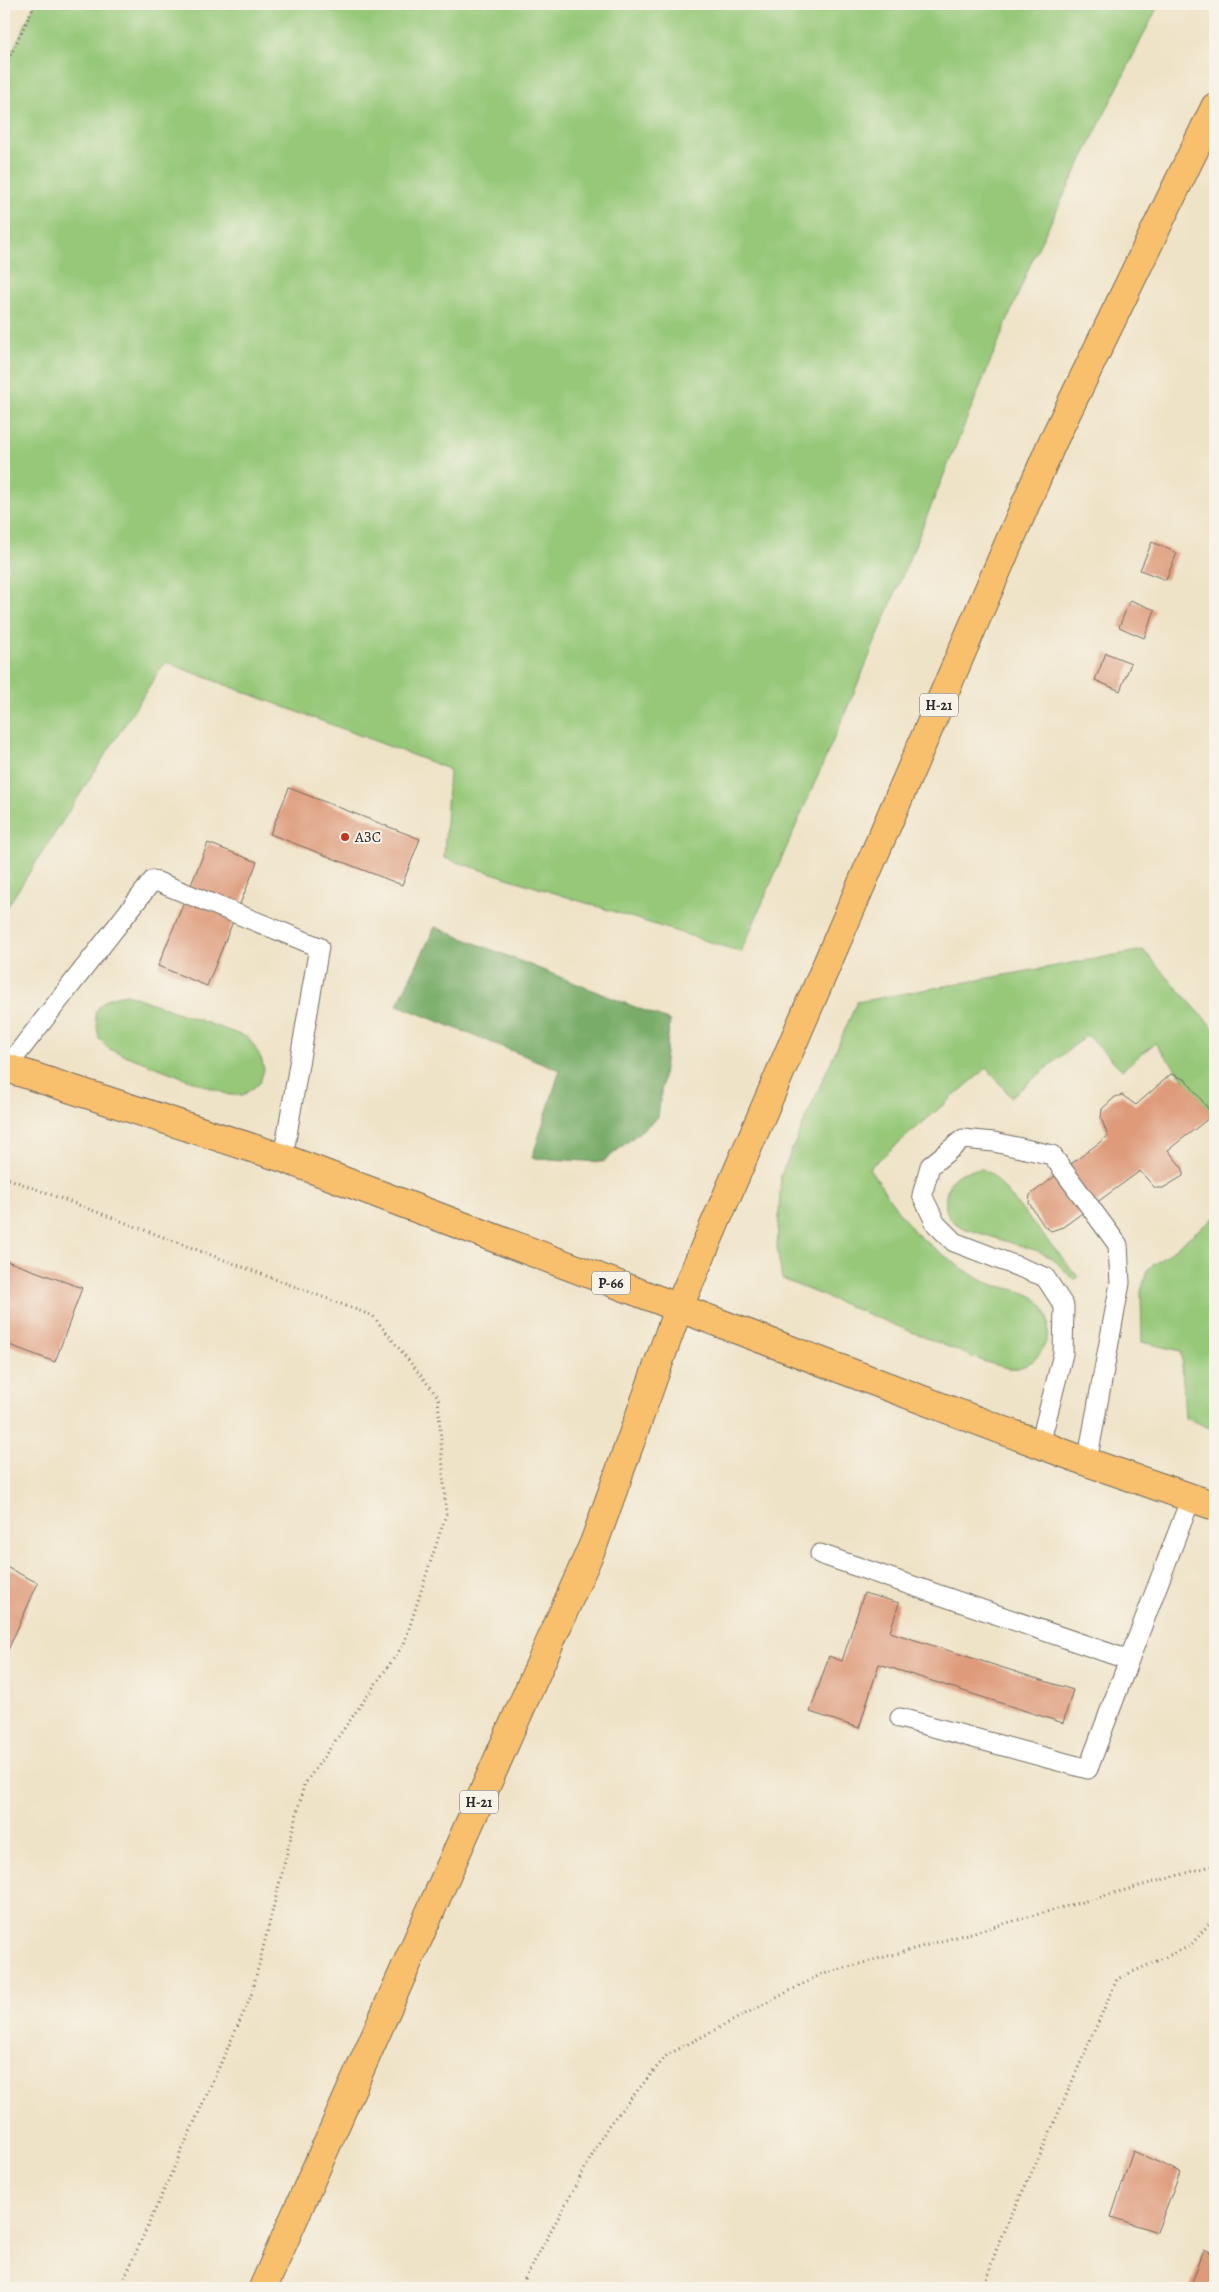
<svg xmlns="http://www.w3.org/2000/svg" width="1219" height="2292" font-family="Alegreya,serif">
<style>
.green{fill:#96c878;stroke:#607a52}
.forest{fill:#78ac68;stroke:#526c4a}
.building{fill:#de9a79}
.lines{fill:none;stroke-linecap:round;stroke-linejoin:round}
.lane-casing{stroke:#706b62;stroke-width:21}
.primary-casing{stroke:#706b62;stroke-width:30}
.path{stroke:#706b62;stroke-width:3;stroke-dasharray:1 4;stroke-linecap:butt}
.lane{stroke:#fff;stroke-width:19}
.primary{stroke:#f8bf6c;stroke-width:28}
.poi-dot{fill:#c8321e;stroke:#f7f3e8;stroke-width:2}
.labels{text-anchor:middle;dominant-baseline:central;stroke-width:4;stroke-linejoin:round;paint-order:stroke}
.shield{fill:#f7f3e8;stroke:#686764;stroke-width:1}
.shield-label{font-size:14px;font-weight:bold;fill:#2b2b2b}
.poi-label{font-size:15px;fill:#2b2b2b;stroke:#f7f3e8;text-anchor:start}
</style>
<rect width="100%" height="100%" fill="#f7f3e8"/>
<filter id="ink" filterUnits="userSpaceOnUse"><feTurbulence type="fractalNoise" baseFrequency=".02" numOctaves="2"/><feDisplacementMap in="SourceGraphic" scale="10" xChannelSelector="R" yChannelSelector="G"/><feConvolveMatrix kernelMatrix="1 2 1 2 8 2 1 2 1" color-interpolation-filters="sRGB"/></filter>
<filter id="wash" filterUnits="userSpaceOnUse"><feTurbulence type="fractalNoise" baseFrequency=".0096" numOctaves="4" result="noise"/><feDisplacementMap in="SourceGraphic" scale="20" xChannelSelector="R" yChannelSelector="G"/><feGaussianBlur stdDeviation="1.12" result="paint"/><feColorMatrix in="noise" values="0 0 0 0 0 0 0 0 0 0 0 0 0 0 0 0 0 1.4 0 .05"/><feComposite in="paint" operator="in"/></filter>
<g filter="url(#wash)">
<rect width="100%" height="100%" fill="#efe3c7"/>
<path class="green" d="M35 4H1159L1033 258 862 674 741 952 444 858 449 769 165 662 4 912V69Z
M1143 950 1215 1030V1119L1155 1043 1122 1070 1087 1035 1011 1097 987 1068 869 1168C884 1189 898 1214 916 1233 925 1242 969 1274 981 1280 996 1288 1023 1289 1035 1298 1060 1318 1048 1361 1018 1368 1009 1370 994 1364 985 1362L782 1279 777 1248 781 1175 857 1002Z
M127 994 249 1038 261 1058 264 1069 260 1083 243 1095H229L109 1049 99 1039 95 1013C103 999 111 996 127 994Z
M982 1169 992 1174 1078 1277 1074 1280 1053 1259 1038 1251 963 1228C957 1224 951 1221 948 1215 943 1206 946 1183 955 1177 962 1171 974 1170 982 1169Z
M1215 1217V1430L1185 1418 1181 1351 1142 1342 1141 1292 1147 1270Z"/>
<path class="forest" d="M435 927 670 1021 658 1117 603 1162 532 1158 560 1070 397 1005Z"/>
<g id="blocks">
<path class="building" d="M1152 542 1177 553 1166 580 1140 570Z
M1130 600 1155 610 1144 638 1119 627Z
M1106 653 1131 663 1120 691 1095 680Z
M289 788 420 839 402 885 270 834Z
M208 843 257 862 207 986 158 966Z
M1171 1074 1186 1080 1213 1115 1168 1150 1183 1169V1176L1163 1188H1155L1140 1171 1063 1227 1051 1231 1044 1226 1029 1203 1030 1195 1108 1136 1101 1118 1102 1109 1115 1097 1122 1095 1136 1105Z
M4 1260 82 1288 55 1362 4 1343Z
M4 1566 38 1583 7 1652 4 1651Z
M864 1593 899 1603 890 1632 1073 1690 1063 1723 879 1664 859 1728 810 1712 829 1656 842 1661Z
M1133 2151 1180 2172 1157 2232 1111 2217Z
M1204 2249 1215 2254V2288H1190Z"/>
</g>
</g>
<g filter="url(#ink)">
<use href="#blocks" fill-opacity="0" stroke="#706b62" stroke-width="1"/>
<g class="lines">
<g class="lane-casing">
<path id="lane" d="M6 1068 153 880 319 947 283 1158
M1040 1444 1063 1354 1064 1306 1045 1277 954 1242 936 1224 922 1195 930 1166 963 1139 994 1142 1052 1155 1118 1245 1120 1283 1087 1462
M820 1554 1129 1660 1191 1498
M900 1718 1088 1769 1129 1660"/>
</g>
<g class="primary-casing">
<path id="primary" d="M4 1067 283 1158 1087 1462 1215 1506
M263 2288 594 1543 678 1309 1052 443 1215 107"/>
</g>
<path class="path" d="M4 69 35 4
M4 1177 373 1316 438 1397 446 1514 404 1644 304 1785 251 1996 120 2288
M520 2288 608 2126 667 2055 820 1975 1215 1865
M983 2288 1000 2239 1040 2155 1117 1979 1190 1946 1215 1917"/>
<use href="#lane" class="lane"/>
<use href="#primary" class="primary"/>
</g>
</g>
<circle class="poi-dot" cx="345" cy="837" r="5"/>
<g class="labels">
<g class="shield">
<rect x="920" y="693.5" width="38" height="23" rx="4"/>
<rect x="592" y="1271.5" width="38" height="23" rx="4"/>
<rect x="460" y="1790.5" width="38" height="23" rx="4"/>
</g>
<g class="shield-label">
<text x="939" y="705">Н-21</text>
<text x="611" y="1283">Р-66</text>
<text x="479" y="1802">Н-21</text>
</g>
<g class="poi-label">
<text x="355" y="837">АЗС</text>
</g>
</g>
<rect width="1219" height="2292" fill="none" stroke="#f7f3e8" stroke-width="20"/>
</svg>
